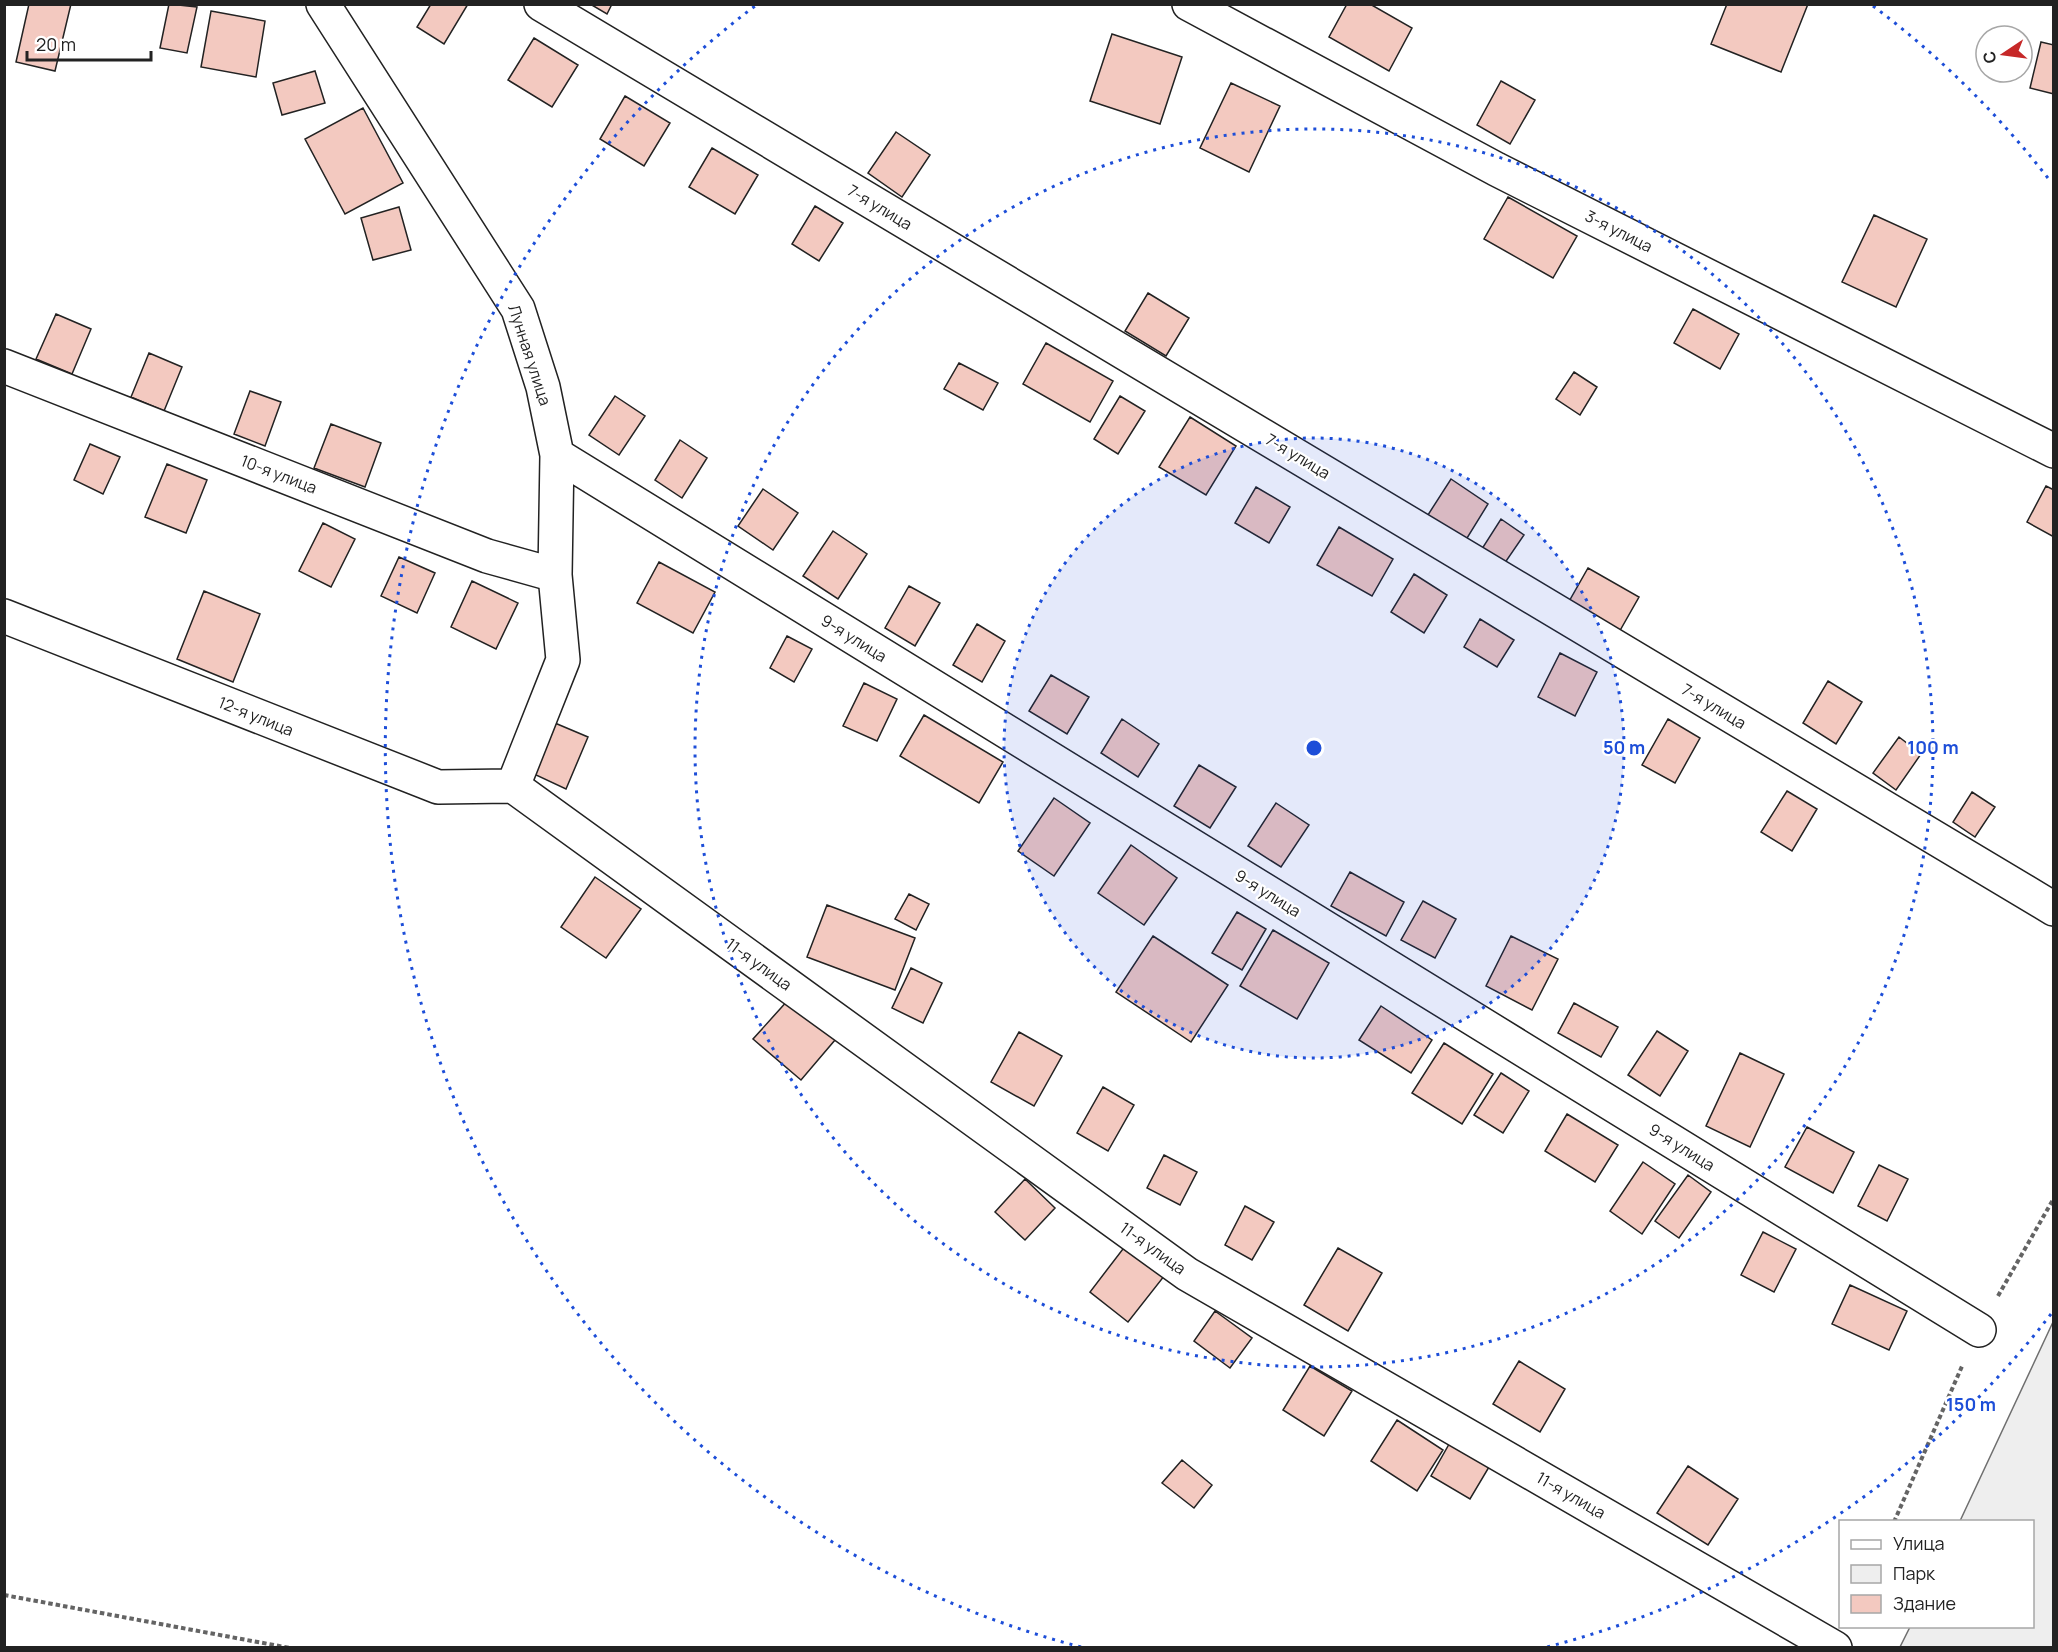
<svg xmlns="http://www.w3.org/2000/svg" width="2058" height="1652" font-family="Manrope,sans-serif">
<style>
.green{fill:#eee;stroke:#6f6f6f;stroke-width:1.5}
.building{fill:#f3c9c0;stroke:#222;stroke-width:1.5}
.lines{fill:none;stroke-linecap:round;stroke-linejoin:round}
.minor-casing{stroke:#222;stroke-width:36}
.path{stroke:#646464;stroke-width:4;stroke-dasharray:4.5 3;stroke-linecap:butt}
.minor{stroke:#fff;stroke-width:33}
.ring{fill:none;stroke:#1d4ed8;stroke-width:3;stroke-dasharray:3 6}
.labels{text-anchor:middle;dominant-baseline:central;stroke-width:4.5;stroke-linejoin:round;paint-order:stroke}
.street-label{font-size:16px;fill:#222;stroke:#fff}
.centre{fill:#1d4ed8;stroke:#fff;stroke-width:3}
.ring-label{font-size:18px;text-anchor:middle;font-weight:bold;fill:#1d4ed8;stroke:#fff;stroke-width:4.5;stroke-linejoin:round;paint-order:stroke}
</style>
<rect width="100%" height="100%" fill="#fff"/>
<path class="green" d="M2053 1322V1647H1900L1910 1627 2032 1626V1522L1960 1521Z"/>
<path class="building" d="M29 4H71L55 71 16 62Z
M169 4 197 7 187 53 160 48Z
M431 4H468L444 44 417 27Z
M590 4H612L607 14Z
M1347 4H1370L1412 28 1389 71 1329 37Z
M1727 4H1808L1781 72 1711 44Z
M211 11 265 21 256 77 201 67Z
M1112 34 1182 57 1160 124 1090 101Z
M534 38 578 65 552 107 508 80Z
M2041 42 2054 45V94L2030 88Z
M315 71 325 103 282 115 273 83Z
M1501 81 1535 100 1510 144 1477 125Z
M1231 83 1280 106 1249 172 1200 148Z
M625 96 670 123 644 166 600 139Z
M363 108 403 183 345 214 305 139Z
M896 132 930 155 902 197 868 173Z
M712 148 758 175 735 214 689 187Z
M1508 197 1577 236 1553 278 1484 239Z
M815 206 843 223 819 261 792 244Z
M399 207 411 250 373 260 361 218Z
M1874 215 1927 239 1896 307 1842 282Z
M1148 293 1189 318 1166 356 1125 331Z
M1693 309 1739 334 1720 369 1674 343Z
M56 314 91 329 72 374 36 359Z
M1046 343 1113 381 1090 422 1023 384Z
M149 353 182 367 164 411 131 397Z
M959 363 998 383 983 410 944 389Z
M1574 372 1597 387 1580 415 1556 399Z
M250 391 281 402 265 446 234 434Z
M615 396 645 416 619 455 589 435Z
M1120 396 1145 411 1118 454 1094 439Z
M1190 417 1236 446 1206 495 1159 467Z
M331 424 381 443 365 487 314 468Z
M680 440 707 458 682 498 655 480Z
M90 444 120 457 103 494 74 480Z
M167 464 207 480 186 533 145 517Z
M1451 479 1488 504 1464 543 1426 518Z
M2046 486 2054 490V537L2027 522Z
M1256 487 1290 507 1269 543 1235 523Z
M763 489 798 513 773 550 738 526Z
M1501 519 1524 535 1500 570 1478 555Z
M323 523 355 539 331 587 299 571Z
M1339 527 1393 559 1372 596 1317 565Z
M833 531 867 554 838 599 803 576Z
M399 557 435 573 417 613 381 596Z
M659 562 715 592 693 633 637 603Z
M1588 568 1639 597 1618 634 1567 605Z
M1414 574 1447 595 1424 633 1391 612Z
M472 581 518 603 496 649 451 627Z
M909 586 940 603 915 646 885 628Z
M204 591 260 614 233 682 177 659Z
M1480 619 1514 640 1497 667 1464 647Z
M977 624 1005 641 982 682 953 665Z
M787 636 812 649 794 682 770 668Z
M1560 653 1597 672 1575 716 1538 697Z
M1051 675 1089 697 1067 734 1029 711Z
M1828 681 1862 702 1836 744 1803 723Z
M864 683 897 699 877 741 843 726Z
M924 715 1003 762 979 803 900 756Z
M543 718 588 737 566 789 521 768Z
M1122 719 1159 744 1138 777 1101 753Z
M1668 719 1700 738 1675 783 1642 765Z
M1899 737 1921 754 1896 790 1873 773Z
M1199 765 1236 787 1210 828 1174 806Z
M1787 791 1817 809 1792 851 1761 832Z
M1972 792 1995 807 1975 837 1953 822Z
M1054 798 1090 823 1054 876 1018 851Z
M1276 803 1309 825 1281 867 1248 846Z
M1131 845 1177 878 1144 925 1098 893Z
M1350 872 1404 902 1386 936 1331 906Z
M595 877 641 909 606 958 561 927Z
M909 894 929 904 916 930 895 919Z
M1423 901 1456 919 1435 958 1401 940Z
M827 905 915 938 895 990 807 957Z
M1237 912 1266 929 1242 970 1212 953Z
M1273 930 1329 963 1297 1019 1240 986Z
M1153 936 1228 985 1191 1042 1116 992Z
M1511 936 1558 959 1532 1010 1486 986Z
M911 968 942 983 923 1023 892 1008Z
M789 999 835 1040 801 1080 753 1039Z
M1574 1003 1618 1027 1601 1057 1558 1033Z
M1381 1006 1432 1040 1411 1073 1359 1040Z
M1657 1031 1688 1051 1660 1096 1628 1075Z
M1019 1032 1062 1056 1034 1106 991 1082Z
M1444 1043 1493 1074 1462 1124 1412 1093Z
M1740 1053 1784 1074 1750 1147 1706 1126Z
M1501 1073 1529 1091 1503 1133 1474 1115Z
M1103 1087 1134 1105 1108 1151 1077 1133Z
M1567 1114 1618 1145 1595 1182 1545 1151Z
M1807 1127 1854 1152 1833 1193 1785 1167Z
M1164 1155 1197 1172 1180 1205 1147 1188Z
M1643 1162 1675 1184 1642 1234 1610 1211Z
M1879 1165 1908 1179 1887 1221 1858 1206Z
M1688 1175 1711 1192 1679 1238 1655 1221Z
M1025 1179 1055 1208 1025 1240 995 1212Z
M1245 1206 1274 1222 1252 1260 1225 1245Z
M1763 1232 1796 1249 1774 1292 1741 1275Z
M1126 1245 1165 1275 1128 1322 1090 1292Z
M1338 1248 1382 1273 1348 1331 1304 1305Z
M1850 1285 1907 1311 1889 1350 1832 1324Z
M1215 1311 1252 1338 1230 1368 1194 1341Z
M1519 1361 1565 1389 1540 1432 1493 1404Z
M1310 1366 1352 1391 1324 1436 1283 1410Z
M1397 1420 1443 1450 1417 1491 1371 1461Z
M1452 1439 1492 1462 1470 1499 1431 1476Z
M1182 1460 1212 1485 1194 1508 1162 1483Z
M1688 1466 1738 1499 1708 1545 1657 1513Z"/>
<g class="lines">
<g class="minor-casing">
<path id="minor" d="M323 4 518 309 543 387 557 455 555 575 563 660 513 786
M541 4 2054 909
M1189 4 1496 169 2054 451
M4 366 487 556 555 575
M557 455 1979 1330
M4 616 438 787 513 786
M513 786 1187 1274 1835 1648"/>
</g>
<path class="path" d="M1998 1296 2054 1198
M1894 1522 1963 1364
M4 1595 290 1648"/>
<use href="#minor" class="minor"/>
</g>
<circle cx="1314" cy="748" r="310" fill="#1d4ed8" fill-opacity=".12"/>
<g class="ring">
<circle cx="1314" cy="748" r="310"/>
<circle cx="1314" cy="748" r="619"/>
<path d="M2051 1314A929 929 0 0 1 1547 1647M1081 1647A929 929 0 0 1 755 6M1873 6A929 929 0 0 1 2051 182"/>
</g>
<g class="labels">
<g class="street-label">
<text transform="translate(880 207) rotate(31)">7-я улица</text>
<text transform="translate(1619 231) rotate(27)">3-я улица</text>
<text transform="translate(530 355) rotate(72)">Лунная улица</text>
<text transform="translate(1298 456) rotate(31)">7-я улица</text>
<text transform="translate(279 474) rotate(21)">10-я улица</text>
<text transform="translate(854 638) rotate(32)">9-я улица</text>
<text transform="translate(1714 706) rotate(31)">7-я улица</text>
<text transform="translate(256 716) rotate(22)">12-я улица</text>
<text transform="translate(1268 893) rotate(32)">9-я улица</text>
<text transform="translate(759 964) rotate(36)">11-я улица</text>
<text transform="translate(1682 1147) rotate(32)">9-я улица</text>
<text transform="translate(1153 1248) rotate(36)">11-я улица</text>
<text transform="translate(1571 1495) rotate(30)">11-я улица</text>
</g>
</g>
<circle cx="1314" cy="748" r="9" class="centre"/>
<g class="ring-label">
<text x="1624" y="754">50 m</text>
<text x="1933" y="754">100 m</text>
<text x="1971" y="1411">150 m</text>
</g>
<rect width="2058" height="1652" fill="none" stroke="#222222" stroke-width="12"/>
<rect x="1839" y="1520" width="195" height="108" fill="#ffffff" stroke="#a7a7a7" stroke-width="1.5"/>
<rect x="1851" y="1540" width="30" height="9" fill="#ffffff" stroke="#a7a7a7" stroke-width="1.5"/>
<text x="1893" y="1550" font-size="18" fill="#222222">Улица</text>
<rect x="1851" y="1565" width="30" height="18" fill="#eeeeee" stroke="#a7a7a7" stroke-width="1.5"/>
<text x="1893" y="1580" font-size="18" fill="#222222">Парк</text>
<rect x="1851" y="1595" width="30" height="18" fill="#f3c9c0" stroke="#a7a7a7" stroke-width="1.5"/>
<text x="1893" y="1610" font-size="18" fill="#222222">Здание</text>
<g transform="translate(2004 54) rotate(257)"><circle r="28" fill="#ffffff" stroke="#a7a7a7" stroke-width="1.5"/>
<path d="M0-4.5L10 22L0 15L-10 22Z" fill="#c62828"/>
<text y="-9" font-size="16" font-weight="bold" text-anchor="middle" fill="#222222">С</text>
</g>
<path d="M27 51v9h124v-9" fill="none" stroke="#222222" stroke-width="3"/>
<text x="36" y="51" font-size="18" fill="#222222" stroke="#ffffff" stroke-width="4.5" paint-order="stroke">20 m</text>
</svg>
